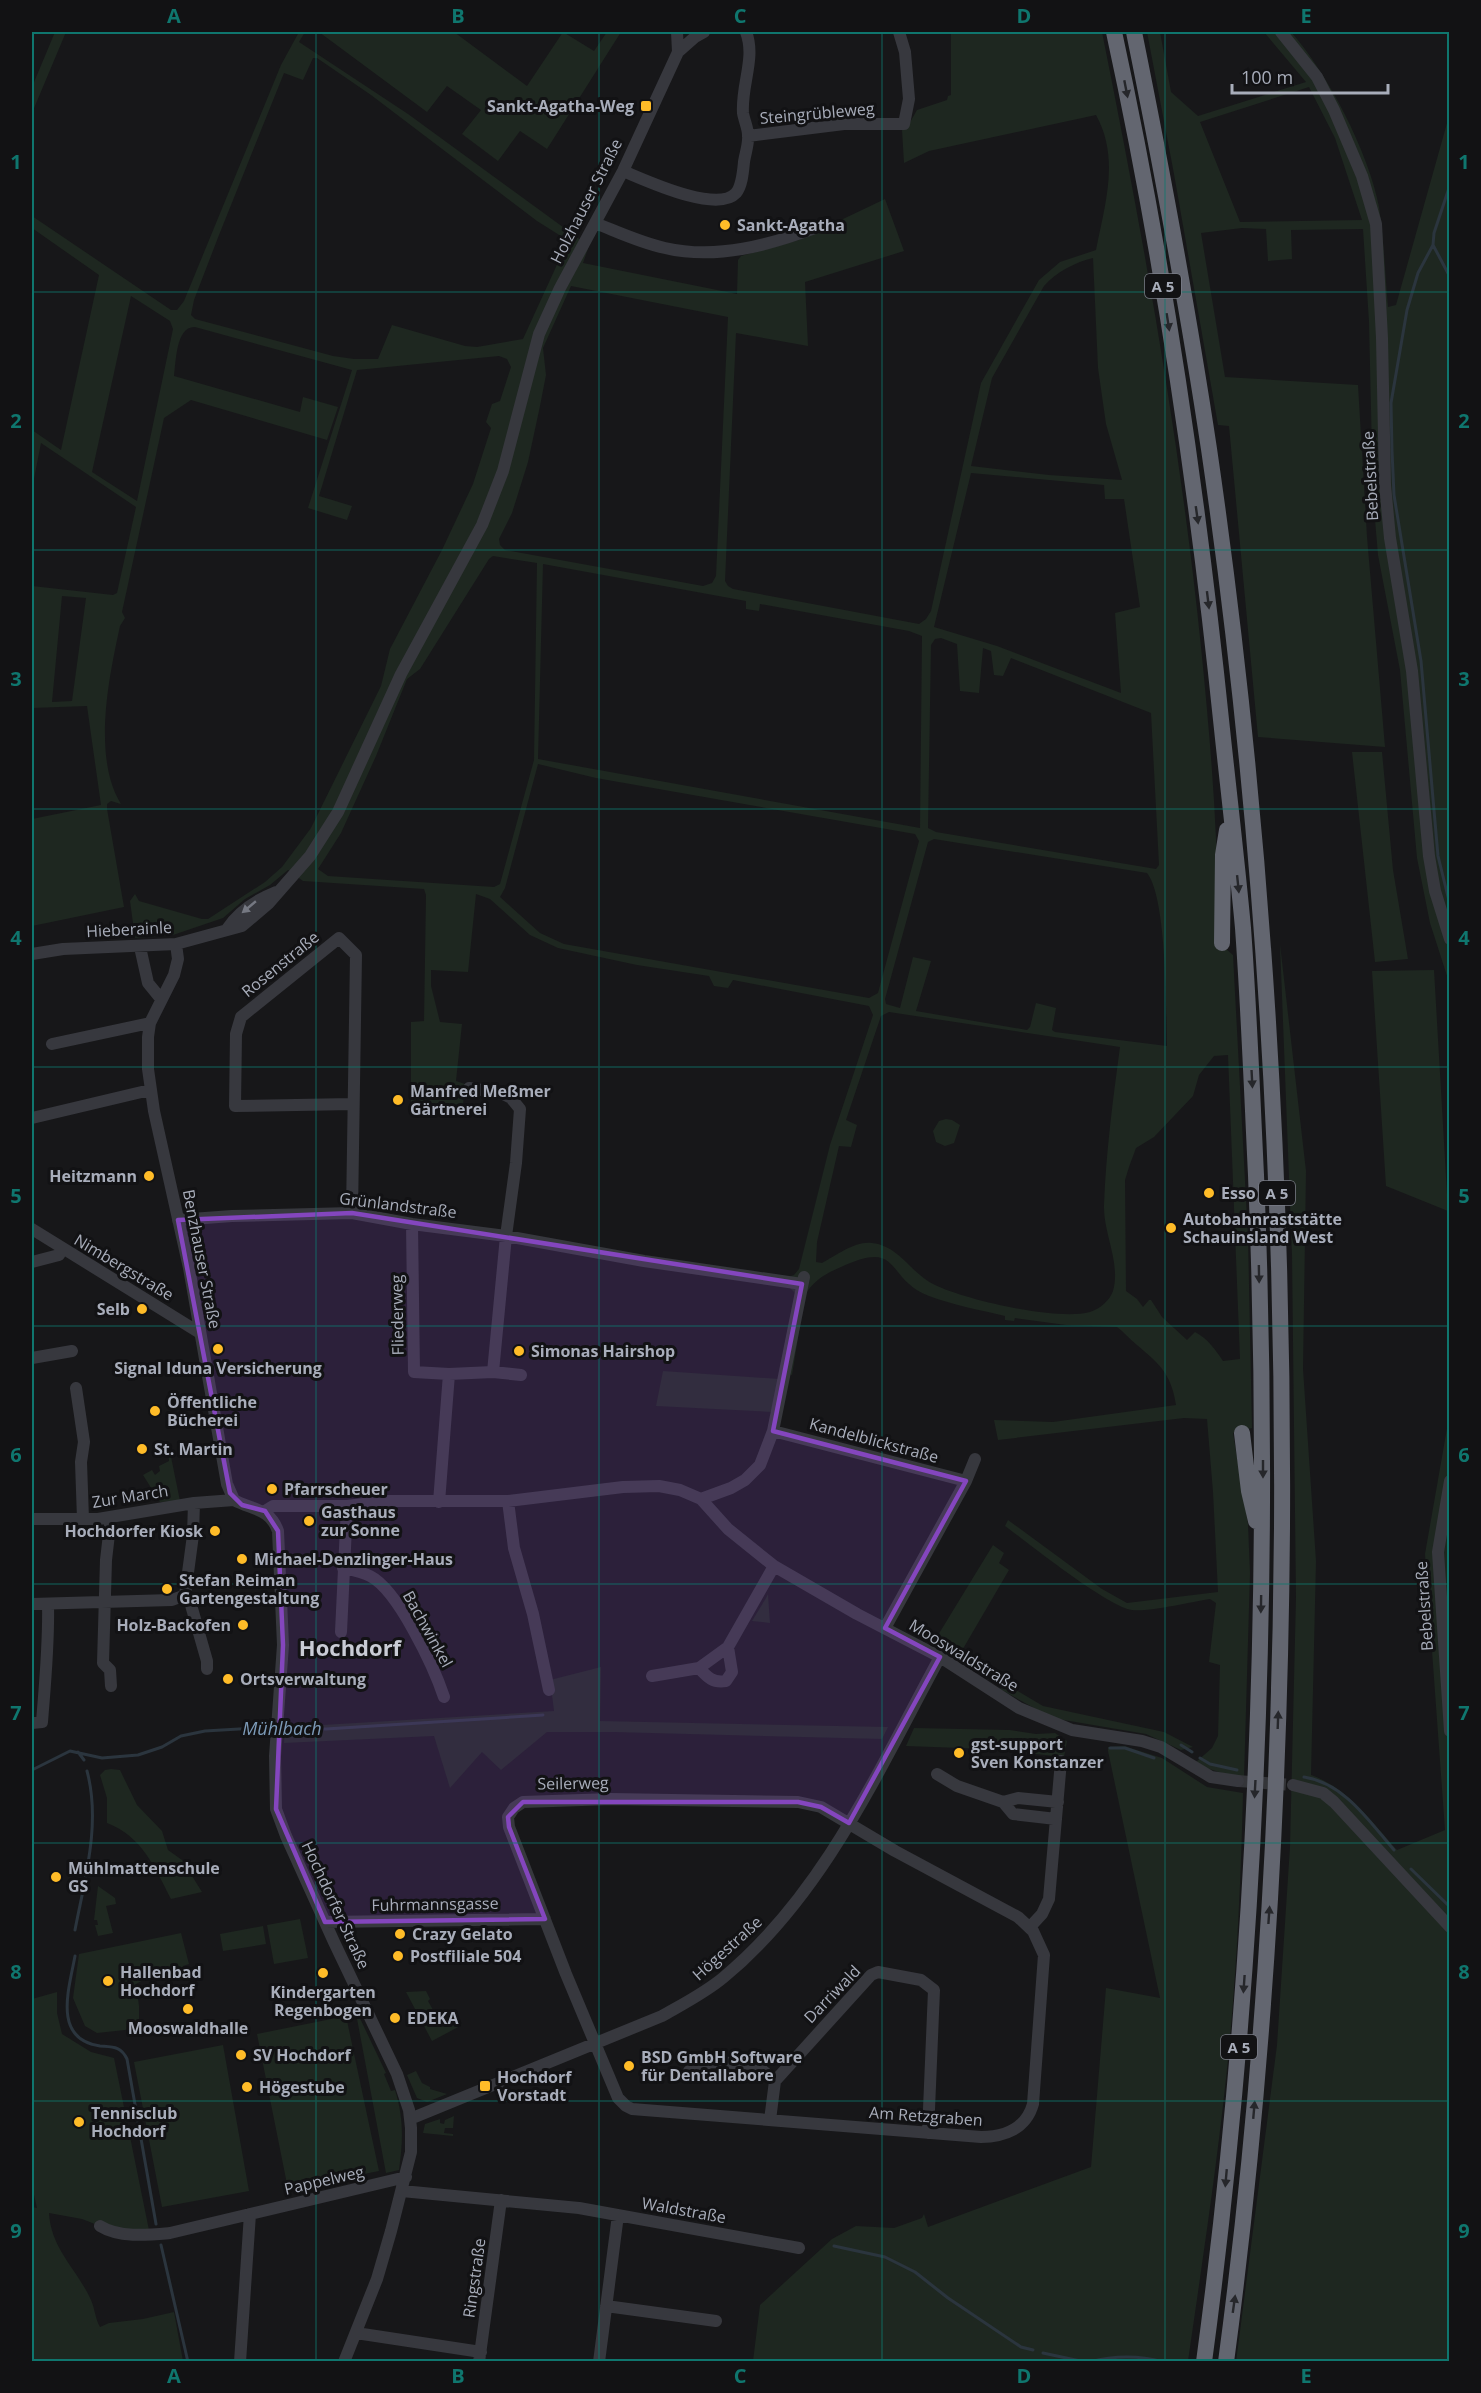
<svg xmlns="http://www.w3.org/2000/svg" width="1481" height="2393" font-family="'Open Sans',sans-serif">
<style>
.green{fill:#1e2720;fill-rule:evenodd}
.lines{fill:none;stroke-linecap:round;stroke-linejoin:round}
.stream{stroke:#2b353e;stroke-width:3}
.minor-tunnel{stroke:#343539;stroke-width:12;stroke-dasharray:12 6;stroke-linecap:butt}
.minor{stroke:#37383e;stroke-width:12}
.highway{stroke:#636670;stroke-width:16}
.oneway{fill:#26272b}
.oneway2{fill:#757882}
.marked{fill:#8446be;fill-opacity:0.2;stroke:#8446be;stroke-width:4.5;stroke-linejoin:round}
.grid{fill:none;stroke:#0f766e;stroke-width:1.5;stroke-opacity:0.55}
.poi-dot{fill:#ffbc28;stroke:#121214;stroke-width:2}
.labels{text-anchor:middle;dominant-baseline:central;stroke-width:6;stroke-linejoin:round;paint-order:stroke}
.shield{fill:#121214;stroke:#7b7e88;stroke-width:1.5}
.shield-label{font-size:15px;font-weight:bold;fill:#a8adba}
.poi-label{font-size:16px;font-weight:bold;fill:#a8adba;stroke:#121214;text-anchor:start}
.street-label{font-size:16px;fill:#a8adba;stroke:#121214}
.water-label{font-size:18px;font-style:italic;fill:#7c9ab7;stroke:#121214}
.district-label{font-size:22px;font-weight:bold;fill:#c9ccd5;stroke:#121214}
.neatline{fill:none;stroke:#0f766e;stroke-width:2}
.grid-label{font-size:20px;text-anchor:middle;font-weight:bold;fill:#0f766e}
</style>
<rect width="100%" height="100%" fill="#171719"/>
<path class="green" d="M55 32H66L32 113V87Z
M299 32H305L299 42 408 114 589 246 583 263 737 294 738 260 741 256 799 240 885 199 904 251 805 282 808 346 736 333 725 581 728 586 733 589 919 624 926 619 931 611 981 383 1039 280 1060 262 1096 250C1105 204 1120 158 1096 115L929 151 904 163 902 130 909 124 917 110 947 100 948 96 951 95V32H1102C1143 236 1180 440 1201 647 1211 746 1219 843 1218 942L1233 955 1248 1237 1252 1428 1233 1433 1248 1524 1250 1573 1244 1778H1237L1200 1766 1196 1762 1212 1748 1218 1736 1220 1665 1209 1662 1216 1603 1210 1599C1191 1602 1149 1612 1132 1610 1108 1607 1028 1543 1005 1526L1008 1520 1102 1589 1127 1603 1218 1592 1213 1492 1207 1419 1184 1418 998 1440 994 1420 1053 1422 1176 1405C1170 1363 1148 1358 1122 1331L1117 1327 1066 1325 1015 1318 1014 1321 1005 1320V1316C980 1310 953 1305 929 1296 884 1279 903 1238 841 1267 826 1273 813 1281 805 1295L792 1375 782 1372 795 1293 789 1287 601 1250 788 1277 794 1275 799 1269 830 1145 873 1015 869 1006 733 980 728 988 714 986 709 976 637 965 558 948 530 935 490 899 476 894 468 972 431 970V986L440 1022 462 1024 456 1081 465 1084 462 1115 411 1112V1022L424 1021 426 895 424 889 303 881 288 870 270 885 245 899 223 918 173 935 135 938 130 901 135 894 139 901 202 919H208L265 882 282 867 311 828 381 686 390 649 442 550 473 484 491 428 486 422 492 404 500 401 511 367 507 359 499 356 357 370 319 496 352 506 347 520 308 508 352 370 195 327C176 326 176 362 174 376L300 412 303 397 338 407 327 440 191 400 164 418 122 612 125 618 120 626C109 677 92 757 121 804L111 801 107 804V809L124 907 32 926V819L101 805 87 706 32 708V586L113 595 117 593 136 507 41 443 32 489V430L61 450 99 275 32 228V216L171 310H177L184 301 281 65ZM313 58H317L371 95 537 221 564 238 566 245 523 339 477 347 465 346 392 325 378 359H354L333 356 195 319 191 315 194 300 219 235 284 73 303 80ZM1093 258 1098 368 1106 424 1122 480 1049 475 971 466 992 378 1044 286C1056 272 1076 262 1093 258ZM571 286 728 317 716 576 712 583 703 586 505 550 500 545 499 539 512 513 528 462 540 406 546 375 543 348ZM131 296 170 321 173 329 137 501 92 472ZM971 473 1104 485 1105 499H1124L1140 607 1115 613 1121 693 997 646 934 627ZM493 556 537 563 534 760 500 884 494 887 328 876 318 869 341 833 376 756 407 679 420 669 489 559ZM543 564 746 601V609L759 611 760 604 909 631 922 636 920 828 538 759ZM62 596 86 598 72 701 52 702ZM941 638 957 644 960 691 979 693 983 648 991 651 994 675 1003 676 1011 658 1151 713 1159 865 1156 869 936 832 928 828 931 645 935 639ZM538 764 596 778 915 834 919 841 878 993 869 998 564 944 540 933 500 897 505 888ZM934 839 1147 873C1167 898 1166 1010 1167 1046L1055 1032 1052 1030 1056 1008 1036 1003 1030 1027 1027 1030 916 1011 931 961 913 957 900 1008 886 1004 885 999 928 842ZM889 1012 1120 1047C1113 1099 1106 1152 1104 1205 1103 1233 1121 1263 1113 1291 1110 1300 1100 1309 1090 1312 1057 1321 966 1300 935 1285 911 1274 900 1246 872 1243 855 1241 837 1255 822 1263L816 1262 817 1242 839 1146 851 1147 857 1125 846 1120 881 1016ZM1228 1055 1240 1359 1223 1361C1215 1349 1208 1339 1195 1332L1187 1340 1162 1317 1151 1300H1149L1143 1307 1137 1299 1126 1291 1125 1180 1129 1167 1136 1148 1154 1137 1193 1096 1199 1075 1214 1056Z
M319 32H454L527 86 563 32 594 51 607 32H621L547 149 520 131 498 161 462 134 481 110 447 86 427 112Z
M1147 32H1160L1171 92 1198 116 1306 82 1264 32H1291C1327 72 1369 153 1379 207 1384 240 1385 274 1388 307L1396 305 1449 116V982L1430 923 1417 858 1400 670 1378 555 1373 496 1369 322 1363 229 1291 230 1292 259 1268 261 1266 229 1242 228 1201 233 1225 377 1358 385 1367 537 1385 747 1258 737 1229 426 1218 425 1174 174ZM1309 87 1335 138 1362 220 1240 222 1200 122Z
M1352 752H1382L1393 870 1408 959 1375 962Z
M1280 944 1306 1171 1303 1369 1316 1561 1311 1775C1348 1788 1371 1821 1397 1850L1445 1830 1425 1554 1449 1417 1450 1609 1445 1610 1450 1662V2361L1236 2362 1277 2045 1290 1847 1296 1597 1292 1255Z
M1434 970 1448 1211 1386 1186 1372 971Z
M946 1119 952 1120 960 1125 954 1143 945 1146 936 1142 933 1131 939 1121Z
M663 1371 780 1379 772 1412 656 1406Z
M168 1442 180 1501 160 1502 143 1475 152 1470 155 1475 160 1471 159 1466 169 1461Z
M993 1545 1004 1553 999 1563 1009 1570 957 1659 932 1645Z
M768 1594 770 1623 752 1621 766 1598Z
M601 1667 600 1721 888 1727 882 1739 613 1732H547L501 1770 482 1752 450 1788 434 1736 284 1743 285 1724 322 1725 554 1711 550 1680Z
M1006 1684 1043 1706 1164 1732 1193 1747 1181 1750 1146 1734 1052 1718 1000 1689Z
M914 1728 1010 1730 1036 1734 1055 1733 1067 1741 1064 1757 988 1749 906 1746Z
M1124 1746 1162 1758 1207 1787 1243 1793C1241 1878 1237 1964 1229 2049 1219 2153 1203 2257 1188 2361H753L760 2305 832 2239 856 2226 894 2228 922 2218 924 2214 928 2227 1091 2167 1106 1988 1160 1998 1108 1751V1747Z
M111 1769 120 1770 137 1805 162 1831 168 1850 182 1860 202 1892 171 1899C155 1868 142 1836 107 1823V1798L100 1775 105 1770Z
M98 1886 115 1898 116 1904 106 1906 113 1933 98 1936 95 1925H98L97 1920H94Z
M300 1919 308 1958 274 1964 267 1925Z
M263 1926 266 1944 223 1951 220 1934Z
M181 1933 189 1964 183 1966 184 1971 145 1979 136 1984 139 2006V2026L125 2030 97 2033 85 2026 73 1998 79 1954Z
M426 1991 430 1999 428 2001 442 2026 450 2022 452 2025 460 2021 462 2025 432 2041 406 1992Z
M57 1992V2013L62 2034 91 2052 114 2058 150 2235 100 2226 82 2219 49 2213C51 2249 77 2269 91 2300 95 2309 95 2318 100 2327L109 2323 143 2319 174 2312 183 2361 32 2362V2207L37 2208 32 2186V1999Z
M355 2008 386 2073 384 2074 391 2091 395 2090C404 2119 403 2140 399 2170L386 2173Z
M346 2016 379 2171 288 2189 257 2034Z
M223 2045 249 2191 162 2207 134 2062Z
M416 2071 422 2083 430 2087V2089L447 2094 427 2102 417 2098 407 2075Z
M454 2116 453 2128H445L444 2133 453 2134V2136L423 2133 425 2124 440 2119V2123L444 2124 445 2120Z"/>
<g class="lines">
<path class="stream" d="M1450 185 1434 233 1433 245 1450 277
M1433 245 1418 273 1407 310 1391 403 1392 451 1394 495 1421 661 1438 856 1450 905
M281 1728 326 1729 543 1715
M1181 1745 1192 1752
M1110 1748H1125L1154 1758
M78 1752 84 1760
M1200 1758 1210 1764 1237 1770
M32 1770 70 1751 102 1758 138 1755 162 1747 181 1736 205 1731 274 1727
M1304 1777C1344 1783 1369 1821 1394 1850
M1411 1869 1449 1906
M75 1930C85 1878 101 1823 87 1771
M75 1956C69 1989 52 2039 100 2046 113 2047 121 2046 127 2059L156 2224
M161 2245 188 2362
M834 2246 885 2257 915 2272 948 2298 1021 2347 1033 2350
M1043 2353 1085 2362
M1090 2362C1116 2355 1138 2355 1163 2362"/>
<path class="minor-tunnel" d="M1238 1781 1293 1785"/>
<path class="minor" d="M1281 32 1317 77 1334 110 1362 176 1376 224 1382 338 1385 485 1390 538 1412 671 1429 856 1435 891 1450 939
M678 52 695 37 704 32
M748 136 844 124H904L909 99 905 52 899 32
M623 171C645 180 717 214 736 193 742 186 743 172 744 162 745 154 749 144 748 135 748 128 744 120 743 113 741 85 756 58 746 32
M595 223C618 232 641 243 665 248 717 260 770 245 818 227
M227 929C239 911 256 900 276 892
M176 944 178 959 174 975 150 1023 148 1037V1069L154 1111 189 1268 227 1484 234 1500
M140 947 148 983 161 999
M32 954 63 949 176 944 242 926 268 904 310 856 338 812 401 674 482 525 503 471 539 334 560 288 623 171 678 52 677 32
M52 1044 150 1023
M469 1088 501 1093 511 1098 520 1109 516 1163 506 1236 493 1372
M32 1118 150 1090
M352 1213 356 955 339 938 241 1017 236 1034 235 1106 353 1104
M178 1220 232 1216 352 1213 412 1224 506 1236 644 1261 802 1284
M412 1224 414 1372 449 1374
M32 1229 200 1333
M32 1262 59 1255 62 1250
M32 1358 72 1351
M76 1388 84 1442 81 1462 83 1519
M773 1431 966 1481
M1450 1481 1438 1552 1450 1731
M701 1499 731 1488 745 1480 760 1465 773 1431 804 1277
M234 1500C252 1510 270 1508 278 1531L283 1645 275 1756 276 1809 286 1836 334 1942 397 2074 409 2110 411 2128V2152L391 2231 377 2279 344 2362
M508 1501 514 1548 533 1614 549 1690
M439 1502 449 1374 493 1372 521 1375
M194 1503 193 1535 185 1595 191 1605 207 1661V1669
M265 1511 273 1506H347L387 1501H508L623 1487 659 1486 680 1490 701 1499 728 1529 774 1566 857 1614 940 1657 1019 1708 1072 1730 1142 1741 1161 1747 1211 1777 1238 1781
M111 1517 106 1560 103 1663 110 1670 111 1686
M32 1519H98L194 1503 234 1500
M343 1568C352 1570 362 1572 370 1576 398 1590 434 1667 444 1697
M32 1604 172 1600 185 1595
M885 1628 966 1481 975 1459
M341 1632 347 1506
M699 1668C708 1678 713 1683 726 1681L732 1672 728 1647
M652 1676 699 1668 728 1647 774 1566
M32 1723 42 1722C45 1683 49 1644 48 1604
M937 1774 957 1786 1003 1802 1018 1798 1058 1802
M1293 1785 1323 1793 1334 1802 1450 1927
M611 1799 798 1802 821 1807 895 1851 1018 1917 1033 1931 1044 1955 1033 2104C1026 2129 1004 2137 981 2137L632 2109 626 2106 618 2098 566 1974 509 1827 508 1817 514 1808 523 1802Z
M1003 1802 1013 1814 1056 1819
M325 1922 545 1919
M1030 1927 1042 1914 1049 1899 1061 1761
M689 2071 711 2062 755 2064 775 2081
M410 2119 662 2016C683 2004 705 1993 724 1977 824 1894 879 1769 940 1657
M770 2120 775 2081 871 1975 878 1972 921 1980 934 1990 928 2133
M402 2191 579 2208 799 2248
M100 2226C119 2238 148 2235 170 2233L406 2177
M606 2306 716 2321
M356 2333 481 2352
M240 2362 250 2214
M479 2362 501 2200
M599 2362 618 2215"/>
<path class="highway" d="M1114 32C1164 262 1198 495 1222 729 1229 795 1237 862 1243 928 1249 1010 1252 1093 1256 1175 1272 1571 1257 1968 1204 2362
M1134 32C1162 170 1188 309 1209 449 1261 806 1284 1167 1282 1528 1280 1807 1263 2085 1226 2362
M1222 943 1223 855 1227 830
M1242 1433 1249 1491 1256 1521"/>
</g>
<defs><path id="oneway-solid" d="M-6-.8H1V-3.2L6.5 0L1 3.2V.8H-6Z" transform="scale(1.5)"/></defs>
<g class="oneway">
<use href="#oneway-solid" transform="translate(1126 89) rotate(79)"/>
<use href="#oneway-solid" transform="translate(1168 322) rotate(81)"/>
<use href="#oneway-solid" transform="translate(1197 515) rotate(82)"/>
<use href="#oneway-solid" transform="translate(1208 600) rotate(83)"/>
<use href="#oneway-solid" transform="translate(1238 884) rotate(84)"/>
<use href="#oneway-solid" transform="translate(1252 1079) rotate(87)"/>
<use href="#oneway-solid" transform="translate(1259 1274) rotate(89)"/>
<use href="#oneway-solid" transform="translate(1263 1469) rotate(90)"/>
<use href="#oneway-solid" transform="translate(1261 1604) rotate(91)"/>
<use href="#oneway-solid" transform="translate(1278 1720) rotate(-88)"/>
<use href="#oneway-solid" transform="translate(1255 1789) rotate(93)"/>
<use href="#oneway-solid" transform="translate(1269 1915) rotate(-86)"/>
<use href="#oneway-solid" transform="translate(1244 1984) rotate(94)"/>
<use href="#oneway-solid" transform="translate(1254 2110) rotate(-85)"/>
<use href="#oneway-solid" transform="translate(1226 2178) rotate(95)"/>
<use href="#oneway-solid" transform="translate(1234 2304) rotate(-82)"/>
</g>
<use class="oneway2" href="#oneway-solid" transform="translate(249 907) rotate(140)"/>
<path class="marked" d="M352 1213 802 1284 773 1431 966 1481 885 1628 940 1657 849 1823 821 1807 798 1802H523L508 1817 509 1827 545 1919 325 1922 276 1809 283 1645 278 1531 265 1511 242 1505 230 1493 178 1220Z"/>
<path class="grid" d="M316 32V2362M599 32V2362M882 32V2362M1165 32V2362M32 292H1450M32 550H1450M32 809H1450M32 1067H1450M32 1326H1450M32 1584H1450M32 1843H1450M32 2101H1450"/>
<g class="poi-dot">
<rect x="640" y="100" width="12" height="12" rx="3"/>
<circle cx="725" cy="225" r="6"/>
<circle cx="398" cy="1100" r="6"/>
<circle cx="149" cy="1176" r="6"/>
<circle cx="1209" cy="1193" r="6"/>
<circle cx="1171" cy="1228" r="6"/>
<circle cx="142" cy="1309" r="6"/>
<circle cx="218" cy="1349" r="6"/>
<circle cx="519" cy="1351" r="6"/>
<circle cx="155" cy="1411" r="6"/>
<circle cx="142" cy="1449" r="6"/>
<circle cx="272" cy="1489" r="6"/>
<circle cx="309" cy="1521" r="6"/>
<circle cx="215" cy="1531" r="6"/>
<circle cx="242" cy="1559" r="6"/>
<circle cx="167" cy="1589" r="6"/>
<circle cx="243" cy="1625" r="6"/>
<circle cx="228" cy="1679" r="6"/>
<circle cx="959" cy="1753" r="6"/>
<circle cx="56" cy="1877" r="6"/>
<circle cx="400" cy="1934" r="6"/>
<circle cx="398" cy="1956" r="6"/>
<circle cx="323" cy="1973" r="6"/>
<circle cx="108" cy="1981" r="6"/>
<circle cx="188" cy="2009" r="6"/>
<circle cx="395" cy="2018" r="6"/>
<circle cx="241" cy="2055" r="6"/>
<circle cx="629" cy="2066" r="6"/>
<rect x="479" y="2080" width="12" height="12" rx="3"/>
<circle cx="247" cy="2087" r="6"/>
<circle cx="79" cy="2122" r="6"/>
</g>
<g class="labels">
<g class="shield">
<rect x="1145" y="274" width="36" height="24" rx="4.5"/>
<rect x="1259" y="1181" width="36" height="24" rx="4.5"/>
<rect x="1221" y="2035" width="36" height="24" rx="4.5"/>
</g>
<g class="shield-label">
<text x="1163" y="286">A 5</text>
<text x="1277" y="1193">A 5</text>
<text x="1239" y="2047">A 5</text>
</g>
<g class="poi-label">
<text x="634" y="106" text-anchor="end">Sankt-Agatha-Weg</text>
<text x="737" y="225">Sankt-Agatha</text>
<text x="410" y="1091">Manfred Meßmer<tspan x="410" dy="18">Gärtnerei</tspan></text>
<text x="137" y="1176" text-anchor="end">Heitzmann</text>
<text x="1221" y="1193">Esso</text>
<text x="1183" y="1219">Autobahnraststätte<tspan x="1183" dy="18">Schauinsland West</tspan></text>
<text x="130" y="1309" text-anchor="end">Selb</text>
<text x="531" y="1351">Simonas Hairshop</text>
<text x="218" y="1368" text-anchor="middle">Signal Iduna Versicherung</text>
<text x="167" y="1402">Öffentliche<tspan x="167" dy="18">Bücherei</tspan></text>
<text x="154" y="1449">St. Martin</text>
<text x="284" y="1489">Pfarrscheuer</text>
<text x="321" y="1512">Gasthaus<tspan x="321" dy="18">zur Sonne</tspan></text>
<text x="203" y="1531" text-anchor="end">Hochdorfer Kiosk</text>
<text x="254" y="1559">Michael-Denzlinger-Haus</text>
<text x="179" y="1580">Stefan Reiman<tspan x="179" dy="18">Gartengestaltung</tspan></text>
<text x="231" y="1625" text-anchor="end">Holz-Backofen</text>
<text x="240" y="1679">Ortsverwaltung</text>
<text x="971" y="1744">gst-support<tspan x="971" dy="18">Sven Konstanzer</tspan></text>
<text x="68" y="1868">Mühlmattenschule<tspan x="68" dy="18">GS</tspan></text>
<text x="412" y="1934">Crazy Gelato</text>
<text x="410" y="1956">Postfiliale 504</text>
<text x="120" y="1972">Hallenbad<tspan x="120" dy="18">Hochdorf</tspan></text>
<text x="323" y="1992" text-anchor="middle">Kindergarten<tspan x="323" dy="18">Regenbogen</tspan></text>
<text x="407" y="2018">EDEKA</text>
<text x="188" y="2028" text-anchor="middle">Mooswaldhalle</text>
<text x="253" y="2055">SV Hochdorf</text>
<text x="641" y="2057">BSD GmbH Software<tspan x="641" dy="18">für Dentallabore</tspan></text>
<text x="497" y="2077">Hochdorf<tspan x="497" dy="18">Vorstadt</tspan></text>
<text x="259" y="2087">Högestube</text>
<text x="91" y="2113">Tennisclub<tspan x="91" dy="18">Hochdorf</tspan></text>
</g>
<g class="street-label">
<text transform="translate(817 113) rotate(-5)">Steingrübleweg</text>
<text transform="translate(586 201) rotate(-63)">Holzhauser Straße</text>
<text transform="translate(1370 476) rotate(-93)">Bebelstraße</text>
<text transform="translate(129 929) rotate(-3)">Hieberainle</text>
<text transform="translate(280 964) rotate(-39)">Rosenstraße</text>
<text transform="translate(398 1205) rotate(7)">Grünlandstraße</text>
<text transform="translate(202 1259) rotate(79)">Benzhauser Straße</text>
<text transform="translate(124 1267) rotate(31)">Nimbergstraße</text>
<text transform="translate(397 1315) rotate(-91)">Fliederweg</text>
<text transform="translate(874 1440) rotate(15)">Kandelblickstraße</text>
<text transform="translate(130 1496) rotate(-9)">Zur March</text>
<text transform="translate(1424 1606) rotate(-94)">Bebelstraße</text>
<text transform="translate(428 1629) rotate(61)">Bachwinkel</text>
<text transform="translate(964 1655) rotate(31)">Mooswaldstraße</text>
<text transform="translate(573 1783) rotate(-1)">Seilerweg</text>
<text transform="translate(435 1904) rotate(-1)">Fuhrmannsgasse</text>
<text transform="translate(336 1905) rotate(65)">Hochdorfer Straße</text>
<text transform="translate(727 1948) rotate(-42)">Högestraße</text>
<text transform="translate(832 1994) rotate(-46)">Darriwald</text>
<text transform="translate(926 2116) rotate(4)">Am Retzgraben</text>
<text transform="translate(324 2180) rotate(-13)">Pappelweg</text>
<text transform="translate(684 2210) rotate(10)">Waldstraße</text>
<text transform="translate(474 2278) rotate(-82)">Ringstraße</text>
</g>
<g class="water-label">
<text x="282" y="1728">Mühlbach</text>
</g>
<g class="district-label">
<text x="350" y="1647">Hochdorf</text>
</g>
</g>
<rect width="1481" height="2393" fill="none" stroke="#121214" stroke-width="66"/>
<path d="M1232 84v9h156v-9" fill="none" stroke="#a8adba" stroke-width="3"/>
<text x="1241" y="84" font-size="18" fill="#a8adba" stroke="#121214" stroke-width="4.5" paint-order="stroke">100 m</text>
<rect x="33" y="33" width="1415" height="2327" class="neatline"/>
<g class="grid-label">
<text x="174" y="23">A</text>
<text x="458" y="23">B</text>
<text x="740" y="23">C</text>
<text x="1024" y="23">D</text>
<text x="1306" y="23">E</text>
<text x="16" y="169">1</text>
<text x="1464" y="169">1</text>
<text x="16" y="428">2</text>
<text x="1464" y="428">2</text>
<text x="16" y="686">3</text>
<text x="1464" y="686">3</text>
<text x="16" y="945">4</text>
<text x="1464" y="945">4</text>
<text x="16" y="1203">5</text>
<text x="1464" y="1203">5</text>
<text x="16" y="1462">6</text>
<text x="1464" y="1462">6</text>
<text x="16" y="1720">7</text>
<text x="1464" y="1720">7</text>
<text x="16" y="1979">8</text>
<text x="1464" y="1979">8</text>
<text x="16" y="2238">9</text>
<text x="1464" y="2238">9</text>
<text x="174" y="2383">A</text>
<text x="458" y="2383">B</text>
<text x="740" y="2383">C</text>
<text x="1024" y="2383">D</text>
<text x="1306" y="2383">E</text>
</g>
</svg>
